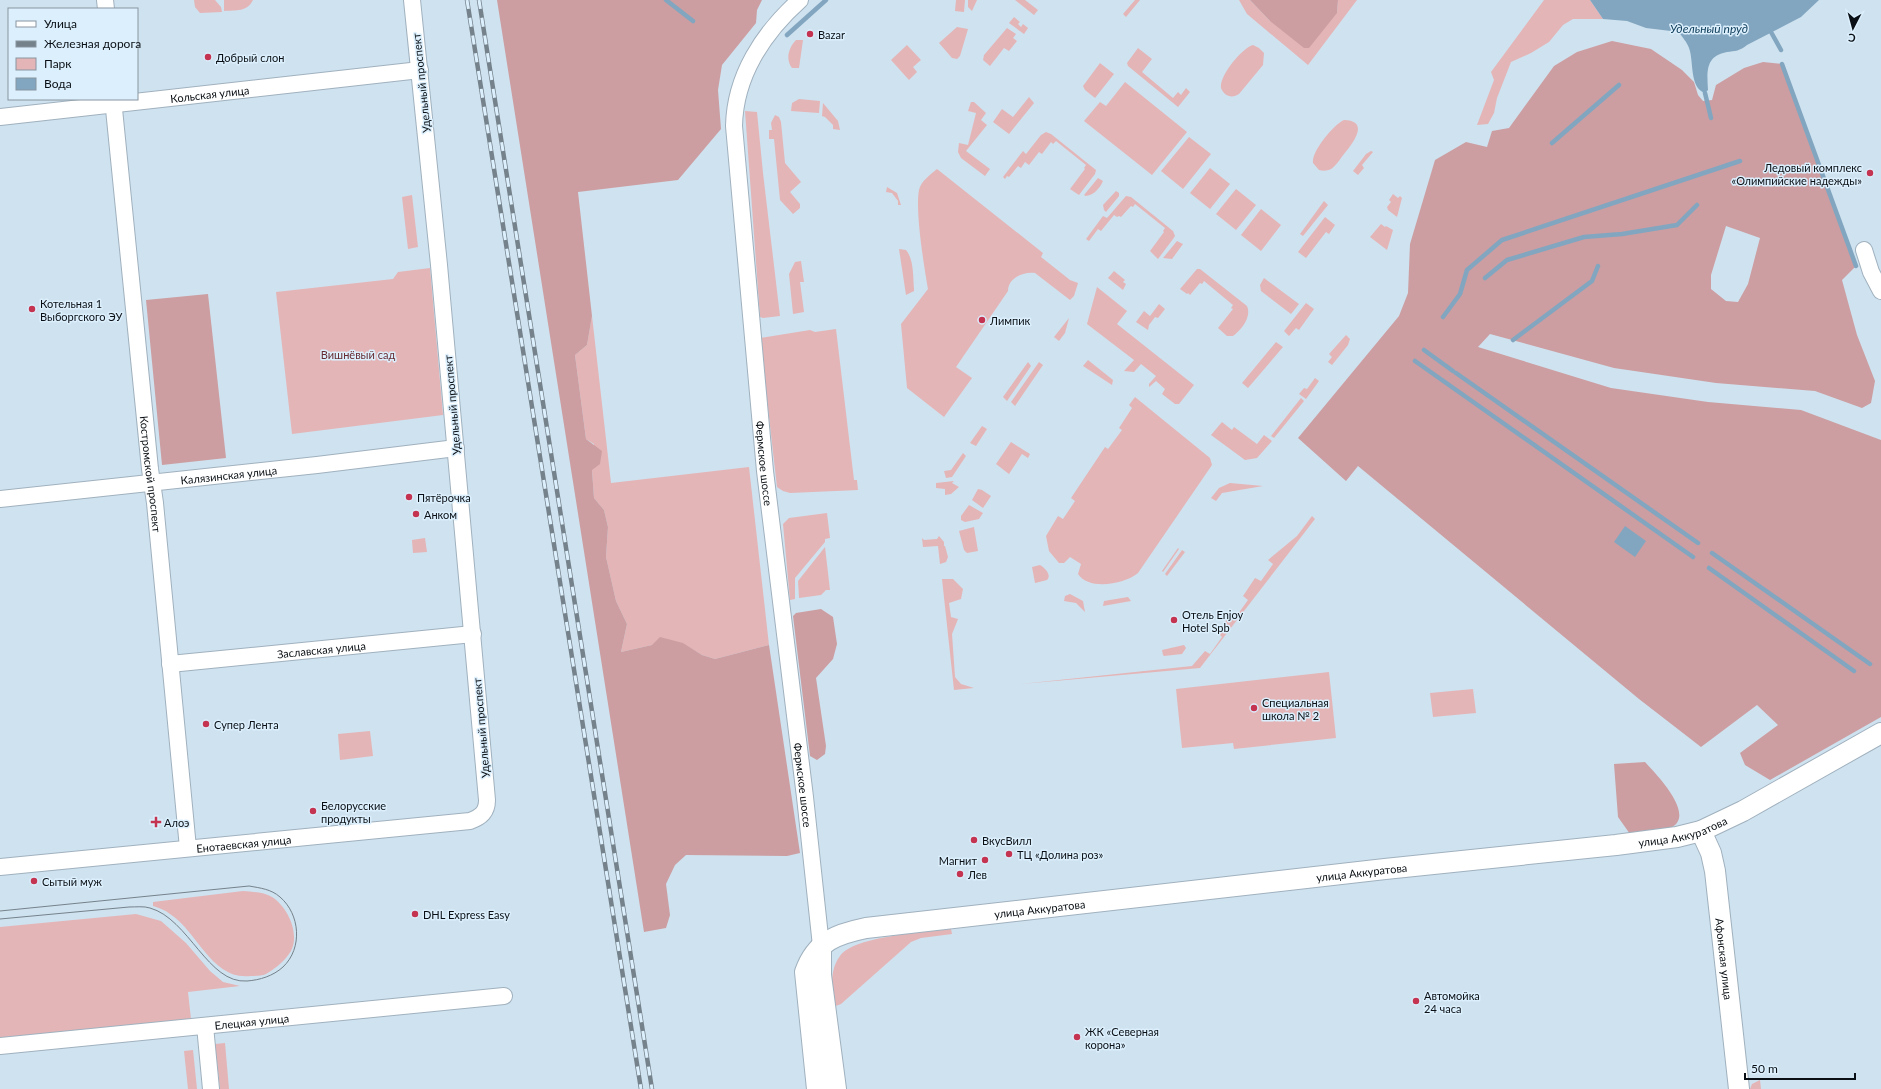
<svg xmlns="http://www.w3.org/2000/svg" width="1881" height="1089" font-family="Lato,sans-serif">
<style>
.green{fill:#e4b5b7}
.forest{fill:#cc9ea1;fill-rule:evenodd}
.water{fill:#82a6c0}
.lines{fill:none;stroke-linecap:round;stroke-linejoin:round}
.stream{stroke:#82a6c0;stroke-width:4.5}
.minor-casing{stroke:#a0b1be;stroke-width:18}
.tertiary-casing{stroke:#a0b1be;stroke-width:22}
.minor{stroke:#fff;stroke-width:16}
.tertiary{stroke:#fff;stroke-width:20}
.tram{stroke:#75828b;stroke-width:1}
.rail-casing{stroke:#75828b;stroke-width:4.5}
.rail{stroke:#dceffd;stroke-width:3;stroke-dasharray:9;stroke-linecap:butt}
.poi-dot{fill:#c43451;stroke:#dceffd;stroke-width:1.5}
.labels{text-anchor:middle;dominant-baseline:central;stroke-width:3;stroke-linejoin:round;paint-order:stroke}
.poi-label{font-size:11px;fill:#090f14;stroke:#dceffd;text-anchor:start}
.street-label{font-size:11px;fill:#090f14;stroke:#dceffd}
.park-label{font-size:11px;fill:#662b32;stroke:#dceffd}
.water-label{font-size:12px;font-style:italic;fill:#12405c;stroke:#dceffd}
</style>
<rect width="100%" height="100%" fill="#cfe2ef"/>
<path class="green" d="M194 0H215L221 7 222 12 200 13 195 7Z
M224 0H253C247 12 236 10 224 11Z
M956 0H965L964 12 955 11Z
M968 0H977L972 11 968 7Z
M1015 0H1025L1038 10 1034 15Z
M1135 0H1140L1126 17 1123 14Z
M1239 0H1250L1270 21 1337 13 1338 0H1357L1308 65 1247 14Z
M1544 0H1590L1603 19H1573L1563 25 1549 42 1531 53 1511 62 1497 98 1494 113 1488 124 1477 125 1494 80 1491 72Z
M1014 17 1020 22 1018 24 1021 27 1023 24 1028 28 1024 34 1009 23Z
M957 27 968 29 960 56 957 59 952 58 939 43Z
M1007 28 1016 34 1013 38 1017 41 1009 51 1004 48 990 66 983 60 984 55Z
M796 40H803L799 68H792C785 59 789 47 796 40Z
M907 45 921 60 913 67 917 72 909 80 891 60Z
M1253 45 1259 48 1264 53 1263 65 1239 94C1232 99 1224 96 1221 88 1219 76 1242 48 1253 45Z
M1138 48 1152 59 1142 72 1173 98 1178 92 1181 95 1186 88 1190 92 1178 107 1128 66 1127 63Z
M1100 63 1114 74 1095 98 1085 90 1083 86Z
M1125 82 1187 132 1152 175 1084 121 1100 102 1106 106Z
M1029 97 1034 103 1009 134 993 122 1002 109 1013 117Z
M799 99 820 101 819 113 791 111 792 103Z
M971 102H974L986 113 981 120 987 125 966 151 990 169 985 176 961 158 958 152 959 143 968 145 976 113 968 111Z
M823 103 838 121 840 130 833 129V125L825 117 822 116Z
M745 111 757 112 763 173 780 316 763 318 760 317Z
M775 115 779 117 781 122 785 163 801 182 790 192 800 204V208L793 214 780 200 774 139H769V130H772L771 123Z
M1344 120C1371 121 1352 144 1344 154 1340 159 1336 166 1331 169 1327 171 1323 171 1319 170L1313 163C1311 152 1334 124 1344 120Z
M1046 132 1051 134 1096 170 1095 174 1079 195 1070 189 1085 169 1084 168 1086 165 1056 141 1053 144 1051 142 1042 154 1039 152 1029 165 1025 162 1021 168 1018 166 1009 177 1007 176 1005 179 1003 177 1023 151 1026 154 1041 135Z
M1189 137 1211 154 1183 189 1161 171Z
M1371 151 1373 152 1362 165 1364 168 1358 175 1353 171 1366 154Z
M1210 168 1230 184 1210 209 1190 193Z
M937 169 1043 253 1041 257 1070 280 1078 283 1074 296 1070 300 1035 273C1024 271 1008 278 1008 291L956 367 972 378 944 417 907 388 901 324 928 289C924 266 915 211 919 190 921 181 930 175 937 169Z
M1098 178 1103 181C1100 188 1094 195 1086 196L1084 195Z
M887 187 897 193 901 205H898V201L892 193 886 192Z
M1236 189 1256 205 1236 230 1216 214Z
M1116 191 1119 193V196L1106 212 1104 210 1103 205Z
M1393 194 1398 198 1400 196 1402 198 1397 217 1388 210 1387 207 1391 202 1389 200Z
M412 195 418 247 408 249 402 197Z
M1126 196 1131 197 1173 231 1175 236 1173 239 1158 259 1150 251 1164 232 1163 231 1165 228 1135 204 1133 207 1131 206 1121 217 1119 216 1117 217 1114 215 1101 231 1098 229 1089 241 1086 239 1103 216 1107 218Z
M1324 201 1328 205 1303 236 1300 234Z
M1261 209 1281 225 1261 251 1241 235Z
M1325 217 1335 225 1329 234 1326 232 1306 258 1298 252Z
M1381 224 1385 227 1386 226 1393 230 1387 250 1370 237Z
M1177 241 1183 244 1172 259 1163 258Z
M899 249 906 250C914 259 913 278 914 289V291L906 295Z
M801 261 804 282H800L804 312 793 314 789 274 795 262Z
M430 268 443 415 292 434 276 292 393 279 398 272Z
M1197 269H1200L1247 306C1252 317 1241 330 1233 336H1227L1218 328 1233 309 1231 308 1233 305 1204 281 1202 284 1200 283 1190 295 1188 293 1187 294 1180 289Z
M1114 271 1125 280 1123 282 1126 284 1123 290 1108 278Z
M1264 278 1299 304 1291 314 1261 291 1260 285Z
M1097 287 1127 311 1117 324 1194 385 1179 404H1175L1162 394 1165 389 1156 381 1149 387V384L1156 376 1141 364 1134 372 1124 371 1134 360 1087 324Z
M1306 303 1314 309 1299 330 1296 328 1289 336 1284 331Z
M1159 304 1165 309 1158 318 1155 317 1149 325 1148 330 1136 322 1144 311 1150 316Z
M592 316 611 483 749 467 769 645 715 659 702 655 682 643 652 645 621 652 627 624 616 601 606 557 608 527 604 510 594 498 592 470 594 444 586 439 575 355 587 345Z
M1069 318 1065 333 1059 341 1054 337Z
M836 329 854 480H857L858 490 790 493 783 491 777 487 760 338 810 330 815 332Z
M1346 335 1350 339 1348 345 1332 365 1328 362 1332 357 1329 354Z
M1276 342 1283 347 1248 388 1242 383Z
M1088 360 1113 380 1112 385 1083 366Z
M1028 362 1031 366 1007 401 1003 397Z
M1039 362 1043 365 1015 406 1011 402Z
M1315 378 1319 381 1306 399 1299 394 1304 388 1307 389Z
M1135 397 1210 458 1212 465 1138 573C1125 584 1089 591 1078 574L1081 564 1070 557 1064 563H1059L1049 551 1046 536 1058 516 1063 519 1075 501 1071 498 1105 447 1108 449 1122 430 1119 428 1132 408 1129 405Z
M1301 398 1304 401 1274 438 1271 436Z
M1222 422 1232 430 1234 427 1257 444 1264 435 1272 441 1257 458 1245 460 1211 435Z
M982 426 987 429 976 446 970 443Z
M1011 442 1030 454 1028 458 1022 454 1009 474 996 464Z
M963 453 966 456 952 477 946 478 944 471 951 470Z
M954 481 952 483 959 487 951 494 945 495V489L936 488V483Z
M1230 483 1263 486 1222 493 1216 501 1211 498 1219 488Z
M978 489 982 490 991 496 983 508 972 500Z
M969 505 983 513 979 519 965 522 961 520V516Z
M827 513 830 538 825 539V542L795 578V599L790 600 783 524 789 518Z
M1312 516 1315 519 1200 668 1021 684 1192 666 1205 651 1210 654 1222 637 1218 633 1230 614 1235 618 1248 600 1243 596 1255 578 1261 581 1273 564 1268 560 1297 536Z
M974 527 978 551 967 553 964 550 959 531Z
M939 536 944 542V546H945L948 557 946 562 940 564 938 546 923 547 922 538 924 540 937 539Z
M425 538 427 552 413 553 412 540Z
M825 547 830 590H826L821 595 799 598 798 581Z
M1178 548 1179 549 1163 572 1162 571Z
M1182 550 1185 552 1167 576 1165 574Z
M1040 565C1045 568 1052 575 1047 580L1035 583 1032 567Z
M942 579H953L963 589 961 599 949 603 951 617 958 619 952 634 955 677 961 684 974 688 954 690Z
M1070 594 1083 601 1085 612 1076 603 1064 601 1065 596Z
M1128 597 1131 601 1103 606 1104 601Z
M1184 645 1186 648 1182 654 1164 656 1163 655 1162 650Z
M1329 672 1336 738 1234 749 1233 743 1182 748 1176 689Z
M1473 689 1476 713 1433 717 1430 693Z
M370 731 373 756 340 760 338 734Z
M243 891C253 892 264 892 272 897 288 907 300 934 291 951 285 961 276 968 266 974 262 976 256 976 251 976 212 981 198 932 170 914 165 910 159 908 153 906V902Z
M136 914 161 921 186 943 210 971 223 982 240 986 188 992 191 1019 0 1038V927Z
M951 929 952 934 921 938 911 942 841 1004 833 1007C832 991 829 970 840 956 854 936 926 932 951 929Z
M225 1043 229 1089H220L215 1044Z
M193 1050 197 1089H188L184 1051Z
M1760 1080 1761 1089H1750L1752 1084Z"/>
<path class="forest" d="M497 0H762L757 10 756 23 722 65 718 90 721 129 678 180 578 192 592 316 587 345 575 355 586 439 602 451 600 464 592 470 594 498 604 510 608 527 606 557 616 601 627 624 621 652 652 645 660 637 683 643 702 655 715 659 769 645 800 853 787 856 686 855 675 865 666 884 670 915 666 928 644 932Z
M1250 0H1338L1337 13 1309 48H1304L1270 21Z
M1612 41 1651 49 1682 70 1694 82 1698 95 1703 101 1712 100 1716 85 1744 68 1763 62 1782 64 1856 266 1842 280 1857 335 1875 381 1871 403 1862 408 1815 391 1716 383 1614 368 1490 334 1478 347 1611 388 1708 402 1801 410 1881 440V717L1770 780 1745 765 1740 753 1778 725 1757 705 1701 747 1639 699 1358 466 1346 481 1298 438 1399 316 1408 293 1410 244 1435 160 1466 142 1487 147 1492 131 1509 128 1554 66 1577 52ZM1726 226 1760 238 1748 284 1738 302 1726 301 1711 289V275Z
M208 294 226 458 162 465 146 300Z
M821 609 833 617 837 644 833 659 816 678 826 746 825 754 817 760 810 756 793 616 796 613Z
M1645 762C1655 773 1698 816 1670 828 1660 832 1642 832 1630 834L1618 817 1614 764Z"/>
<path class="water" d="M1590 0H1819L1801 17 1747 45C1740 51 1735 51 1727 52 1705 56 1707 72 1708 90L1705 93C1689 88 1694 60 1689 48 1687 42 1682 37 1679 32L1646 28 1627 21 1603 19Z
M1625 526 1646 541 1635 557 1614 542Z"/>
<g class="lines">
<path class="stream" d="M666 0 693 21
M1771 32 1781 50
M787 35 826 0
M1782 64 1856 266
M1705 93 1711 118
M1552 143 1619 85
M1485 278 1507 260 1584 237 1622 234 1677 225 1697 205
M1443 317 1460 294 1467 270 1502 240 1740 161
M1513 340 1592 281 1598 266
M1424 350 1453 371
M1415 361 1693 557
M1456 373 1698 543
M1712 553 1870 664
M1709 568 1854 671"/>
<g class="minor-casing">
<g id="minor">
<path d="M105 0 106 9"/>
<path id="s1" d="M800 0C763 33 735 76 734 126L765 471 805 797 821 946"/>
<path id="s2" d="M113 99 150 469 155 503 188 848"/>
<path id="s3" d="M0 117 420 70"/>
<path d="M1864 250 1871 272 1881 291"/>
<path id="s4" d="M0 499 317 465 456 448"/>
<path id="s5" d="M170 664 473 634"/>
<path id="s6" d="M0 867 470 821C481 817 487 812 487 800L439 265 412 0"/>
<path d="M205 1026 211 1089"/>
<path id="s7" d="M0 1046 504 996"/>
</g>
</g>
<g class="tertiary-casing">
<g id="tertiary">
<path id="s8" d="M1701 831 1711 853 1715 871 1739 1089"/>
<path d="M821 946V975L836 1089"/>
<path id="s9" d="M817 1089 805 972C816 941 837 934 866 928L1385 869 1616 845 1677 837 1701 831 1743 811 1881 733"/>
</g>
</g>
<use href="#minor" class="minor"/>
<use href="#tertiary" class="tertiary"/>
<path class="tram" d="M0 911 249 886C260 888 271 889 280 897 300 914 303 948 283 967 273 976 260 980 247 981 208 984 189 919 150 908 144 906 136 907 129 907L0 919"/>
<g class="rail-casing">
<path id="rail" d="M467 0 641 1089
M479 0 652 1089"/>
</g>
<use href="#rail" class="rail"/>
</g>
<g class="poi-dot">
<circle cx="810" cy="34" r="4"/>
<circle cx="208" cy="57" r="4"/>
<circle cx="1870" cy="173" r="4"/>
<circle cx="32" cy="309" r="4"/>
<circle cx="982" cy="320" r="4"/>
<circle cx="409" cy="497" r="4"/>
<circle cx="416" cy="514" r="4"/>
<circle cx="1174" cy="620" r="4"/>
<circle cx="1254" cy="708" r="4"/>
<circle cx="206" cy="724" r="4"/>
<circle cx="313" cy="811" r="4"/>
<path d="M154 816h4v4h4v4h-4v4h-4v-4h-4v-4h4z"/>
<circle cx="974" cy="840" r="4"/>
<circle cx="1009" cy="854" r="4"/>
<circle cx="985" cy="860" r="4"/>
<circle cx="960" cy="874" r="4"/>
<circle cx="34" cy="881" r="4"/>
<circle cx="415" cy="914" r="4"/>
<circle cx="1416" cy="1001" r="4"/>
<circle cx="1077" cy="1037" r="4"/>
</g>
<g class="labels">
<g class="poi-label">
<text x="818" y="34">Bazar</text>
<text x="216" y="57">Добрый слон</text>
<text x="1862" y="167" text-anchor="end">Ледовый комплекс<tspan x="1862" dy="13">«Олимпийские надежды»</tspan></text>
<text x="40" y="303">Котельная 1<tspan x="40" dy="13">Выборгского ЭУ</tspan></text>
<text x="990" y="320">Лимпик</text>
<text x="417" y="497">Пятёрочка</text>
<text x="424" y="514">Анком</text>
<text x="1182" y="614">Отель Enjoy<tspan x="1182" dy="13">Hotel Spb</tspan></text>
<text x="1262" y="702">Специальная<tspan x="1262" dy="13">школа № 2</tspan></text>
<text x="214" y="724">Супер Лента</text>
<text x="321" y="805">Белорусские<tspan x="321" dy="13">продукты</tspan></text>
<text x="164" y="822">Алоэ</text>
<text x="982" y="840">ВкусВилл</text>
<text x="1017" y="854">ТЦ «Долина роз»</text>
<text x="977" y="860" text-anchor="end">Магнит</text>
<text x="968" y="874">Лев</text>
<text x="42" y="881">Сытый муж</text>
<text x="423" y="914">DHL Express Easy</text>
<text x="1424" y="995">Автомойка<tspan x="1424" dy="13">24 часа</tspan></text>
<text x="1085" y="1031">ЖК «Северная<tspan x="1085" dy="13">корона»</tspan></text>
</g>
<g class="street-label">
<text transform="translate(421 83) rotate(-96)">Удельный проспект</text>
<text stroke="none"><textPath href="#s3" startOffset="211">Кольская улица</textPath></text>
<text transform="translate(452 405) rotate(-95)">Удельный проспект</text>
<text stroke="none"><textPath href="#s1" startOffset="485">Фермское шоссе</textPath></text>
<text stroke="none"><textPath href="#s2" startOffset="377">Костромской проспект</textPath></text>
<text stroke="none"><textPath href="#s4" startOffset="230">Калязинская улица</textPath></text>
<text stroke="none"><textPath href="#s5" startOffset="152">Заславская улица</textPath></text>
<text transform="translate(481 728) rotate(-95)">Удельный проспект</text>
<text stroke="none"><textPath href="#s1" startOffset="809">Фермское шоссе</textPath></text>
<text stroke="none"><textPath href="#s9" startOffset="1020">улица Аккуратова</textPath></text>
<text stroke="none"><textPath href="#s6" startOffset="245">Енотаевская улица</textPath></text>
<text stroke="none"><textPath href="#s9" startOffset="696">улица Аккуратова</textPath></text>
<text stroke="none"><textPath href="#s9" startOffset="372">улица Аккуратова</textPath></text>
<text stroke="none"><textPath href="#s8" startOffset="131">Афонская улица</textPath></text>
<text stroke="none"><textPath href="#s7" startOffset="253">Елецкая улица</textPath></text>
</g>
<g class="park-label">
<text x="358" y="354">Вишнёвый сад</text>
</g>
<g class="water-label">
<text x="1709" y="28">Удельный пруд</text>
</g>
</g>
<rect x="8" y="8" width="130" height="92" fill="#dceffd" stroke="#8895a0"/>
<rect x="16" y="21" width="20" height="6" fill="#ffffff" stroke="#8895a0"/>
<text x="44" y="28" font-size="12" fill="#090f14">Улица</text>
<rect x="16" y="41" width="20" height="6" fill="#75828b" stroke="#8895a0"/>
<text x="44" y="48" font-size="12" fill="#090f14">Железная дорога</text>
<rect x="16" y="58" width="20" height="12" fill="#e4b5b7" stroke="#8895a0"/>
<text x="44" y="68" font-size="12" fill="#090f14">Парк</text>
<rect x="16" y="78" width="20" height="12" fill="#82a6c0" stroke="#8895a0"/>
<text x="44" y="88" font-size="12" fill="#090f14">Вода</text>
<g transform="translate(1853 28) rotate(186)" stroke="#dceffd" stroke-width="3" paint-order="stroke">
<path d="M0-3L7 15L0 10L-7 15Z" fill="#090f14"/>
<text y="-6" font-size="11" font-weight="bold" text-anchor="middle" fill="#090f14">С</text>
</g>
<path d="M1745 1073v6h110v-6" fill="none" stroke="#090f14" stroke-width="2"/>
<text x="1751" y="1073" font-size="12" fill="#090f14" stroke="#dceffd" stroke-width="3" paint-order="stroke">50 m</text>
</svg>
